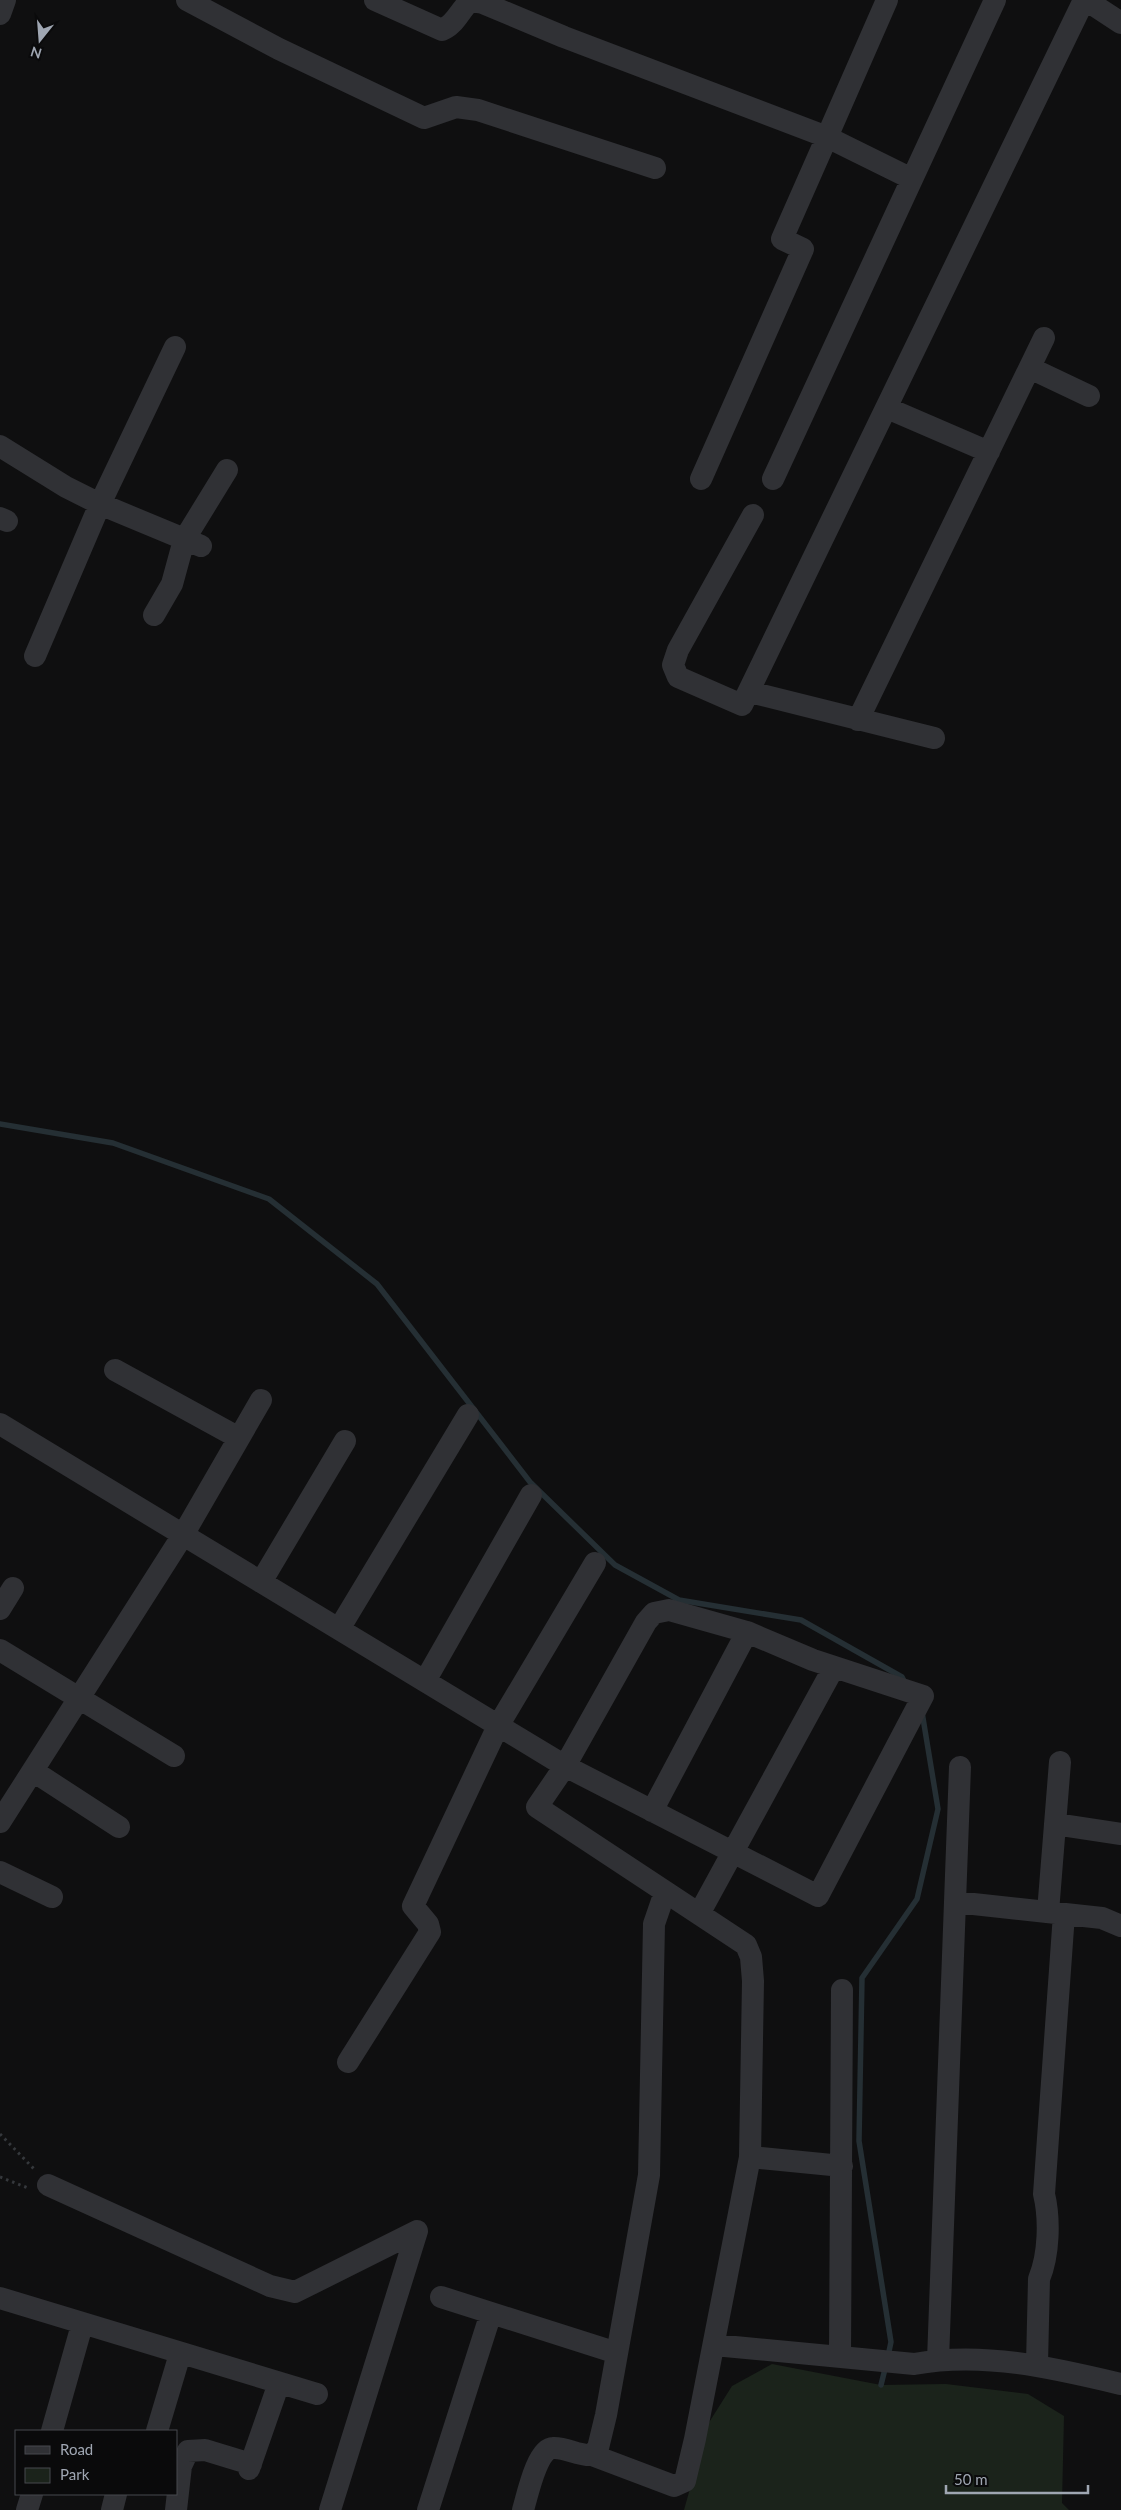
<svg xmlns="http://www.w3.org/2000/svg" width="1121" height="2510" font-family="Lato,sans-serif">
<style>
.green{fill:#1b231b}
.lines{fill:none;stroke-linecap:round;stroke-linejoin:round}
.stream{stroke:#252f34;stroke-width:5.5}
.path{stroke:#35383c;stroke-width:3;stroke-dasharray:2.5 4;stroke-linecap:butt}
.minor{stroke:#303135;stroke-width:22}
</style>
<rect width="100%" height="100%" fill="#0f0f10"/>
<path class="green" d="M772 2364 881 2385 946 2384 1028 2394 1064 2416 1062 2503 1069 2510H684L708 2424 732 2386Z"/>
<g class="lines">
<path class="stream" d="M0 1124 113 1143 269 1199 377 1284 530 1482 615 1565 679 1600 801 1620 902 1677 905 1683
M888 2356 891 2342 859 2141 862 1978 917 1899 938 1809 922 1712
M881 2385 886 2365"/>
<path class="path" d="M0 2134 36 2171
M0 2177 28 2188"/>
<path class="minor" d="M187 0 279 49 424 118 456 107 478 110 655 168
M375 0 442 30C455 25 460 10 470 1L483 3 564 37 827 137 887 0
M1086 0 1121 23
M0 14 5 0
M1030 368 1089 396
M887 408 989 452
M0 446 66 487 100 504 201 546
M701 479 803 249 782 239 827 137 912 179
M773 479 995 0
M753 515 678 650 673 665 678 677 742 705 1084 0
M0 518 7 521
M154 615 172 584 184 540 227 470
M35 656 100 504 175 347
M750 692 934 738
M858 720 1044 338
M115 1370 239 1438
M0 1424 565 1766 818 1896 923 1696 813 1660 747 1632 669 1610 654 1613 646 1622 565 1766 537 1807 746 1945 751 1957 753 1981 750 2157 695 2439 685 2481 674 2486 592 2455
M261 1582 345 1441
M0 1609 13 1588
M339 1629 468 1415
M0 1650 174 1756
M425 1681 531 1495
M33 1771 119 1827
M652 1811 747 1632
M0 1822 183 1535 261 1400
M1055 1824 1121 1834
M0 1872 52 1897
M955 1902 1102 1918 1121 1926
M1048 1912 1060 1762
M699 1914 834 1667
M348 2062 430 1932 428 1924 413 1906 498 1726 595 1563
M750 2157 842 2166
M48 2185 270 2286 295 2292 417 2231 330 2510
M441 2297 617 2353
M0 2298 317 2394
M714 2345 914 2364C983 2351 1054 2368 1121 2384
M840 2357 842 1990
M938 2360 960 1767
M1037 2364 1039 2279C1049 2255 1050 2219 1044 2194L1064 1914
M52 2431 82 2325
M157 2431 180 2354
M249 2469 279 2383
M27 2510 32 2494
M112 2510 116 2494
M176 2510 181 2466 188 2451 205 2450 251 2464
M428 2510 491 2313
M523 2510C527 2497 537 2448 553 2448 566 2447 578 2456 592 2455L598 2448 606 2415 649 2175 654 1924 665 1892"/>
</g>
<rect x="15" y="2430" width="162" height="65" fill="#0a0a0b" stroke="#46484e"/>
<rect x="25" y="2446" width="25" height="8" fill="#303135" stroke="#46484e"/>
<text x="60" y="2455" font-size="15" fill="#9fa6b2">Road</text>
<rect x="25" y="2468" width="25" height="15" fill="#1b231b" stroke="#46484e"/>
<text x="60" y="2480" font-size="15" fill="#9fa6b2">Park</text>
<g transform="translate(40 40) rotate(197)" stroke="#0a0a0b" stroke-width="4" paint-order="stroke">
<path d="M0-4L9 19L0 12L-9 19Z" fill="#9fa6b2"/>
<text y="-8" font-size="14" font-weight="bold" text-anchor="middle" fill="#9fa6b2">N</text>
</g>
<path d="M946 2485v8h142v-8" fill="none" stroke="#9fa6b2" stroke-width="2.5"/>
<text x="954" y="2485" font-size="15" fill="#9fa6b2" stroke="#0a0a0b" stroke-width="4" paint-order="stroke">50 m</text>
</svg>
